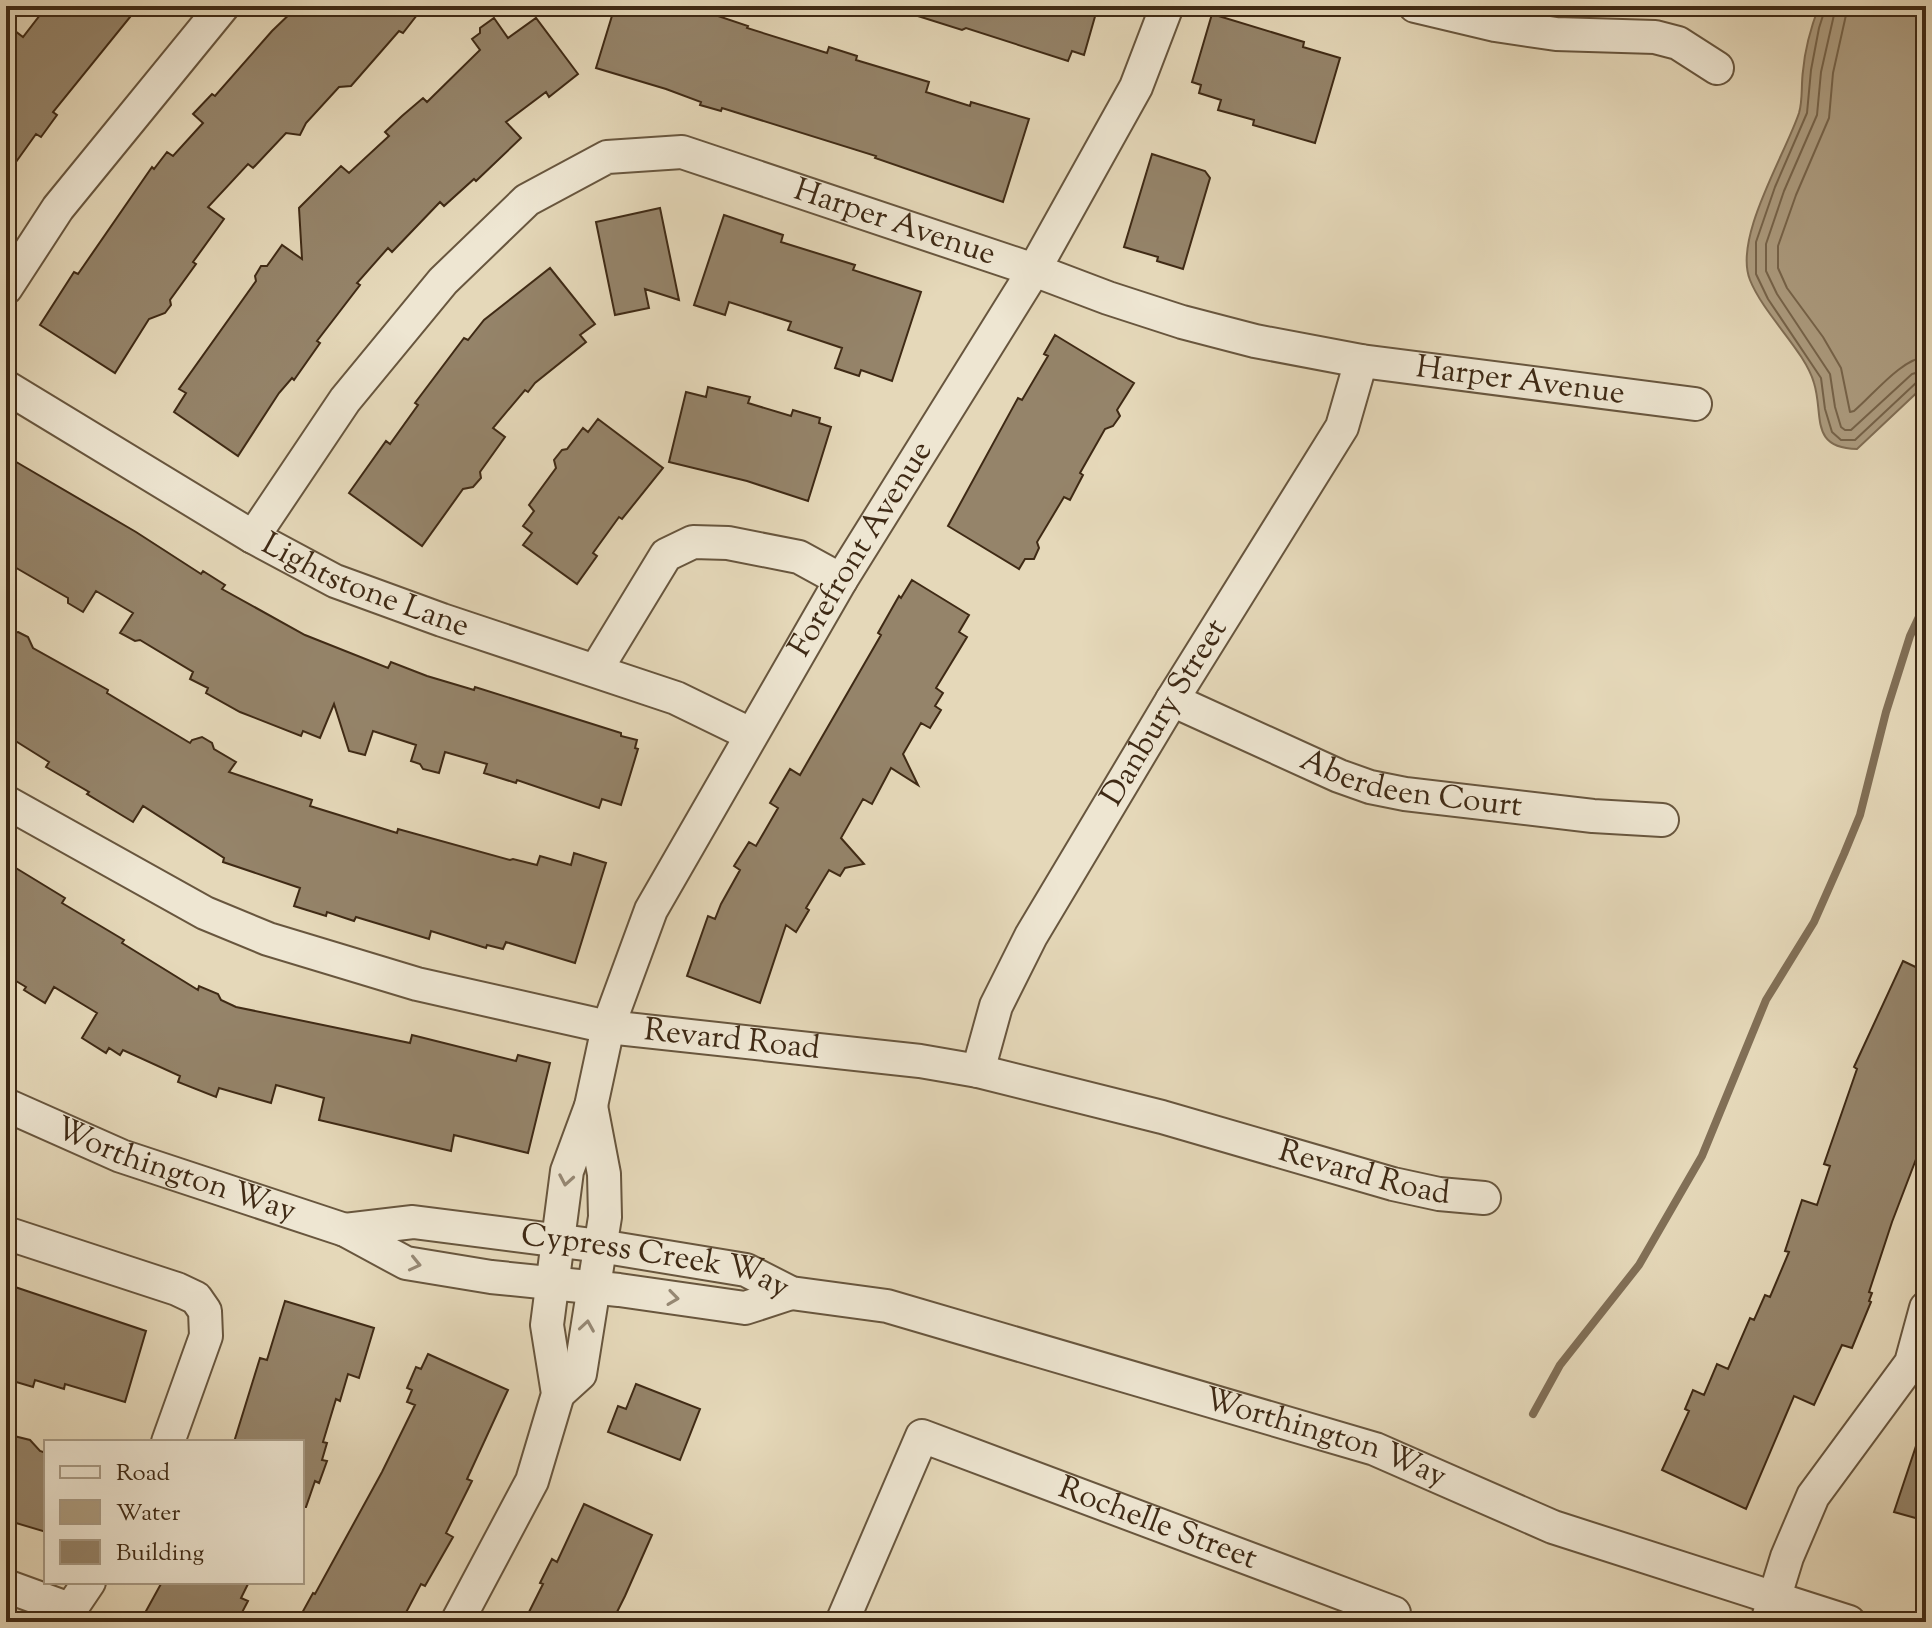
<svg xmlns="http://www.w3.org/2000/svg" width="1932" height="1628" font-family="'Sorts Mill Goudy',serif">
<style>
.water{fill:#ad9d81;stroke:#816f56;stroke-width:2}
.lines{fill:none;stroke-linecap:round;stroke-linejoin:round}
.shore{stroke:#76644b;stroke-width:2}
.stream{stroke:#816f56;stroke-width:8}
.building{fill:#95846a;stroke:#3f2a15;stroke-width:2}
.minor-casing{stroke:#68563e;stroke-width:36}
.minor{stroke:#eee6d2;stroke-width:32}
.oneway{stroke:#968874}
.labels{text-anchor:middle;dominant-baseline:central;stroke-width:8;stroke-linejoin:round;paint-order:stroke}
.street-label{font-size:32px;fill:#3f2a15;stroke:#eee6d2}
</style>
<rect width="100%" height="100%" fill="#e5d8b9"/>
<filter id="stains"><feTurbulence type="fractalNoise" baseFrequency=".0025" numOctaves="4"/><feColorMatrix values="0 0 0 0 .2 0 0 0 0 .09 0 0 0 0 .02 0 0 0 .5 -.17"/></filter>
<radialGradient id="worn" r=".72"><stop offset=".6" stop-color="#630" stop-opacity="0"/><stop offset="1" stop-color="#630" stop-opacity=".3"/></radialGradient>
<path class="water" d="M1819 6H1926V384L1857 449C1809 448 1824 415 1814 383 1805 351 1764 315 1750 280 1733 238 1785 155 1799 113 1803 100 1801 84 1803 71 1805 48 1811 27 1819 6Z"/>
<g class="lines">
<path class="shore" d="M1826 6 1819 28 1811 70 1807 113 1775 187 1756 242V274L1768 299 1821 378 1825 409 1832 432 1841 440H1855L1918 381 1926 380
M1836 6 1821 72 1817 115 1784 191 1766 244V271L1777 294 1830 374 1835 407 1841 427 1845 430H1851L1912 374 1926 370
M1848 6 1833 73 1829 118 1796 195 1778 246V268L1787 288 1823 337 1841 368 1850 412 1854 411C1873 395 1902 358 1926 357"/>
<path class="stream" d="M1533 1414 1560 1365 1639 1265 1702 1156 1766 1000 1814 922 1844 854 1860 815 1886 712 1910 636 1926 602"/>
</g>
<path class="building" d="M47 6H139L53 112 57 115 41 137 36 134 6 176V24L23 37Z
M298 6H424L403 33 399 31 351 86 339 87 306 123 300 135 286 133 253 168 248 164 208 207 224 219 193 262 196 264 170 300 171 305 165 313 149 319 115 373 40 325 74 272 78 274 152 167 154 169 167 152 173 156 203 123 193 114 212 94 215 96 272 31Z
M615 6H698L708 9 709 13 748 26 747 28 827 53 829 47 857 56 856 60 929 82 926 92 970 106 971 102 1029 119 1003 202 875 158 876 156 722 108 721 111 700 105 701 102 666 89 596 68Z
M903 6H1098L1084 55 1072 51 1068 61 966 28 962 30 902 11Z
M1212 14 1304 42 1303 47 1340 58 1315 143 1253 125 1254 120 1218 110 1221 100 1199 93 1201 85 1192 82Z
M494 18 508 38 536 18 578 74 549 97 546 92 506 122 521 138 476 181 474 179 444 206 440 202 392 252 388 248 357 283 360 285 317 341 320 343 294 380 292 378 279 393 238 456 174 412 186 393 179 389 256 281 255 276 261 266H267L282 245 302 259 299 208 341 166 349 173 389 136 385 132 402 116 423 98 427 102 480 50 472 39 480 33V28Z
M1152 154 1205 171 1210 178 1183 269 1157 261 1158 257 1124 247Z
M660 208 679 300 645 289 649 308 615 315 596 222Z
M724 215 783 235 781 242 855 265 853 270 921 292 892 381 861 370 859 376 835 368 842 348 788 330 791 322 729 302 725 315 694 305Z
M550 268 595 324 580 335 586 342 535 383 528 392 525 390 493 428 505 437 480 472 481 478 473 487 463 489 422 546 349 493 386 441 390 444 418 405 415 403 464 338 468 340 484 320Z
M1055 335 1134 383 1117 410 1120 416 1113 426 1105 429 1080 473 1083 475 1070 500 1064 497 1037 542 1039 548 1034 559H1025L1019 569 948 526 1018 398 1022 400 1048 356 1044 354Z
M708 387 750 397 748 403 791 416 793 410 820 418 819 423 831 427 808 501 747 481 669 462 686 392 706 397Z
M598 419 663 468 622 519 619 517 593 553 597 556 577 584 523 545 532 533 523 526 534 511 529 505 556 468 554 460 562 450 567 449 583 428 588 432Z
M6 456 136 532 201 574 203 571 225 585 222 589 305 635 388 668 391 662 427 676 474 690 475 687 621 733V736L637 740 635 748 638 749 621 805 602 799 599 808 517 780 516 783 484 773 487 764 445 752 439 773 423 769 420 764 411 761 416 745 373 731 365 755 349 751 334 704 320 738 303 731 301 736 240 712 206 693 208 688 190 679 193 672 140 640 135 641 120 633 133 613 96 591 83 612 68 603V598L6 562Z
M912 580 969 615 959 632 967 637 936 688 943 693 935 706 941 710 930 728 921 723 903 754 918 785 891 768 872 804 863 799 841 838 864 864 845 868 840 876 829 870 806 908 809 910 796 932 786 925 760 1003 687 976 708 916 715 919 721 904 740 870 734 866 749 842 756 846 778 808 770 803 790 769 800 775 881 635 878 633 899 596 901 598Z
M18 632 28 637 33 648 108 690 107 693 190 743 192 740 202 737 212 743 214 749 236 762 229 772 312 800 310 806 397 833 398 829 510 860 513 859 537 865 540 856 571 865 574 853 606 863 575 963 506 942 503 949 487 945 486 948 431 931 429 939 356 917 354 921 327 912 326 916 294 906 300 888 223 862 224 858 143 806 133 822 87 794 89 792 46 767 49 762 6 735V635Z
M6 862 65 898 62 903 124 940 122 943 198 990 199 986 218 994 221 1000 236 1007 410 1043 412 1035 516 1061 518 1055 550 1063 528 1153 454 1135 451 1151 319 1120 324 1098 276 1085 271 1103 219 1088 216 1097 178 1082 180 1076 123 1050 120 1055 109 1048 106 1053 82 1038 97 1013 54 987 45 1003 24 990 26 987 6 975Z
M1903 961 1926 972V1133L1892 1222 1869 1292 1872 1293 1869 1301 1871 1302 1852 1348 1842 1345 1814 1405 1794 1396 1746 1509 1662 1470 1689 1411 1685 1409 1693 1390 1704 1395 1717 1364 1728 1369 1750 1318 1754 1320 1765 1295 1770 1297 1789 1252 1785 1251 1802 1200 1817 1205 1830 1166 1824 1164 1857 1069 1854 1067Z
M12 1286 146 1331 125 1402 65 1384 64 1389 35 1380 33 1387 6 1379V1289L11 1290Z
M285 1301 374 1328 359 1378 348 1374 340 1401 336 1399 323 1442 327 1443 322 1460 327 1461 319 1483 315 1481 306 1507H302V1442H234L260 1358 267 1360Z
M428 1354 508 1390 467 1479 472 1481 446 1533 453 1537 425 1586 421 1584 401 1622H320L302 1613 313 1593 315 1594 382 1472 415 1405 407 1402 412 1390 407 1388 416 1367 421 1369Z
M636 1384 700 1409 680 1460 608 1432 618 1406 626 1409Z
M1922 1428H1926V1521L1894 1512Z
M6 1434 30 1440 40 1451 46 1453V1532L6 1520Z
M584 1504 652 1535 625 1596 612 1622H524L543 1584 540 1583 552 1559 557 1562Z
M162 1582H249L241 1598 248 1601 237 1622H140Z"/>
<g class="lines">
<g class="minor-casing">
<g id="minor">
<path d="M1415 6 1495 25 1556 34 1655 37 1678 43 1717 68"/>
<path d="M6 288 58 208 223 6"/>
<path id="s1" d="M6 387 253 537 335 581 442 620 676 698 750 734"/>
<path id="s2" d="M253 537 345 400 443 281 527 200 607 157 682 152 1034 270 1108 298 1182 322 1255 341 1361 361 1695 404"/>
<path d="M596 670 666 555 693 542 728 543 799 557 841 580"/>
<path id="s3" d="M1172 700 1339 776 1370 787 1405 794 1593 816 1662 820"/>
<path id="s4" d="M6 802 205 913 268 939 417 984 608 1027 920 1061 978 1071 1162 1117 1393 1184 1439 1194 1484 1198"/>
<path id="s5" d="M978 1071 996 1006 1031 936 1172 700 1342 427 1361 361"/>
<path id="s6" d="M6 1105 121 1156 345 1230 406 1263 491 1277 619 1290 745 1308 791 1293"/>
<path id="s7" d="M345 1230 413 1222 600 1246 746 1270 791 1293 887 1306 1375 1449 1553 1527 1849 1622"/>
<path d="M6 1233 177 1289 196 1298 205 1311 206 1336 168 1442"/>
<path d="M558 1394 580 1374 605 1217 604 1174 591 1106"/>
<path d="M6 1586 72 1610"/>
<path d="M62 1622 89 1582"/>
<path id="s8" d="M457 1622 532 1481 558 1394 547 1325 567 1171 591 1106 608 1027 651 910 841 580 1034 270 1136 87 1167 6"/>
<path id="s9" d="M842 1622 922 1436 1394 1613 1391 1622"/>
<path d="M1767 1622 1787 1557 1813 1496 1911 1363 1926 1308"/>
</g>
</g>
<use href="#minor" class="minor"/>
</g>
<defs><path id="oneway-chevron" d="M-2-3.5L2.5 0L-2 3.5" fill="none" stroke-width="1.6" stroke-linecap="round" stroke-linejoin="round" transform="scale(2)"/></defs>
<g class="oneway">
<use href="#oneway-chevron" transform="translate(566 1180) rotate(100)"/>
<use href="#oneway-chevron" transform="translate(415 1264) rotate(13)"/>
<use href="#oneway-chevron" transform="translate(673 1298) rotate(8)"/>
<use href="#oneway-chevron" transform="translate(587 1326) rotate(-81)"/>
</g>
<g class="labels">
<g class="street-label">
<text stroke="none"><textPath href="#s2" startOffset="826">Harper Avenue</textPath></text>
<text stroke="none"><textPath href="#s2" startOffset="1474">Harper Avenue</textPath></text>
<text stroke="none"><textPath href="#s8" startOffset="1168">Forefront Avenue</textPath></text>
<text stroke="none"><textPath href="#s1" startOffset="412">Lightstone Lane</textPath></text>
<text stroke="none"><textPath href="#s5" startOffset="406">Danbury Street</textPath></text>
<text stroke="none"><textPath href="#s3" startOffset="256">Aberdeen Court</textPath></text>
<text stroke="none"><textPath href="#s4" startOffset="772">Revard Road</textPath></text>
<text stroke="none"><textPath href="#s6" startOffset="182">Worthington Way</textPath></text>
<text stroke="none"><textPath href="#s4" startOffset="1420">Revard Road</textPath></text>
<text stroke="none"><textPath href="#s7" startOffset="314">Cypress Creek Way</textPath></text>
<text stroke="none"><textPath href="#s7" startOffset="1010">Worthington Way</textPath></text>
<text stroke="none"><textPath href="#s9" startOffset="454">Rochelle Street</textPath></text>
</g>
</g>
<rect width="1932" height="1628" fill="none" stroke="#e5d8b9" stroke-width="32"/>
<rect x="8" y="8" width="1916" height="1612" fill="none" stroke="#3f2a15" stroke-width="4"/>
<rect x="16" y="16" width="1900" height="1596" fill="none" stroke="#3f2a15" stroke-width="2"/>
<rect x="44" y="1440" width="260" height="144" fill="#eee6d2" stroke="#a89b86" stroke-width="2"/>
<rect x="60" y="1466" width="40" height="12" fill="#eee6d2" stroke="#a89b86" stroke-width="2"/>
<text x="116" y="1480" font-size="24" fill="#3f2a15">Road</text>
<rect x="60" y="1500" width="40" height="24" fill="#ad9d81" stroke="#a89b86" stroke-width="2"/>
<text x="116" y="1520" font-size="24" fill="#3f2a15">Water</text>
<rect x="60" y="1540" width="40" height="24" fill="#95846a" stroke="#a89b86" stroke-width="2"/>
<text x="116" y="1560" font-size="24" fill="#3f2a15">Building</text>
<rect width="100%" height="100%" filter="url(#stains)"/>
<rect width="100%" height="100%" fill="url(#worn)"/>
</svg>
